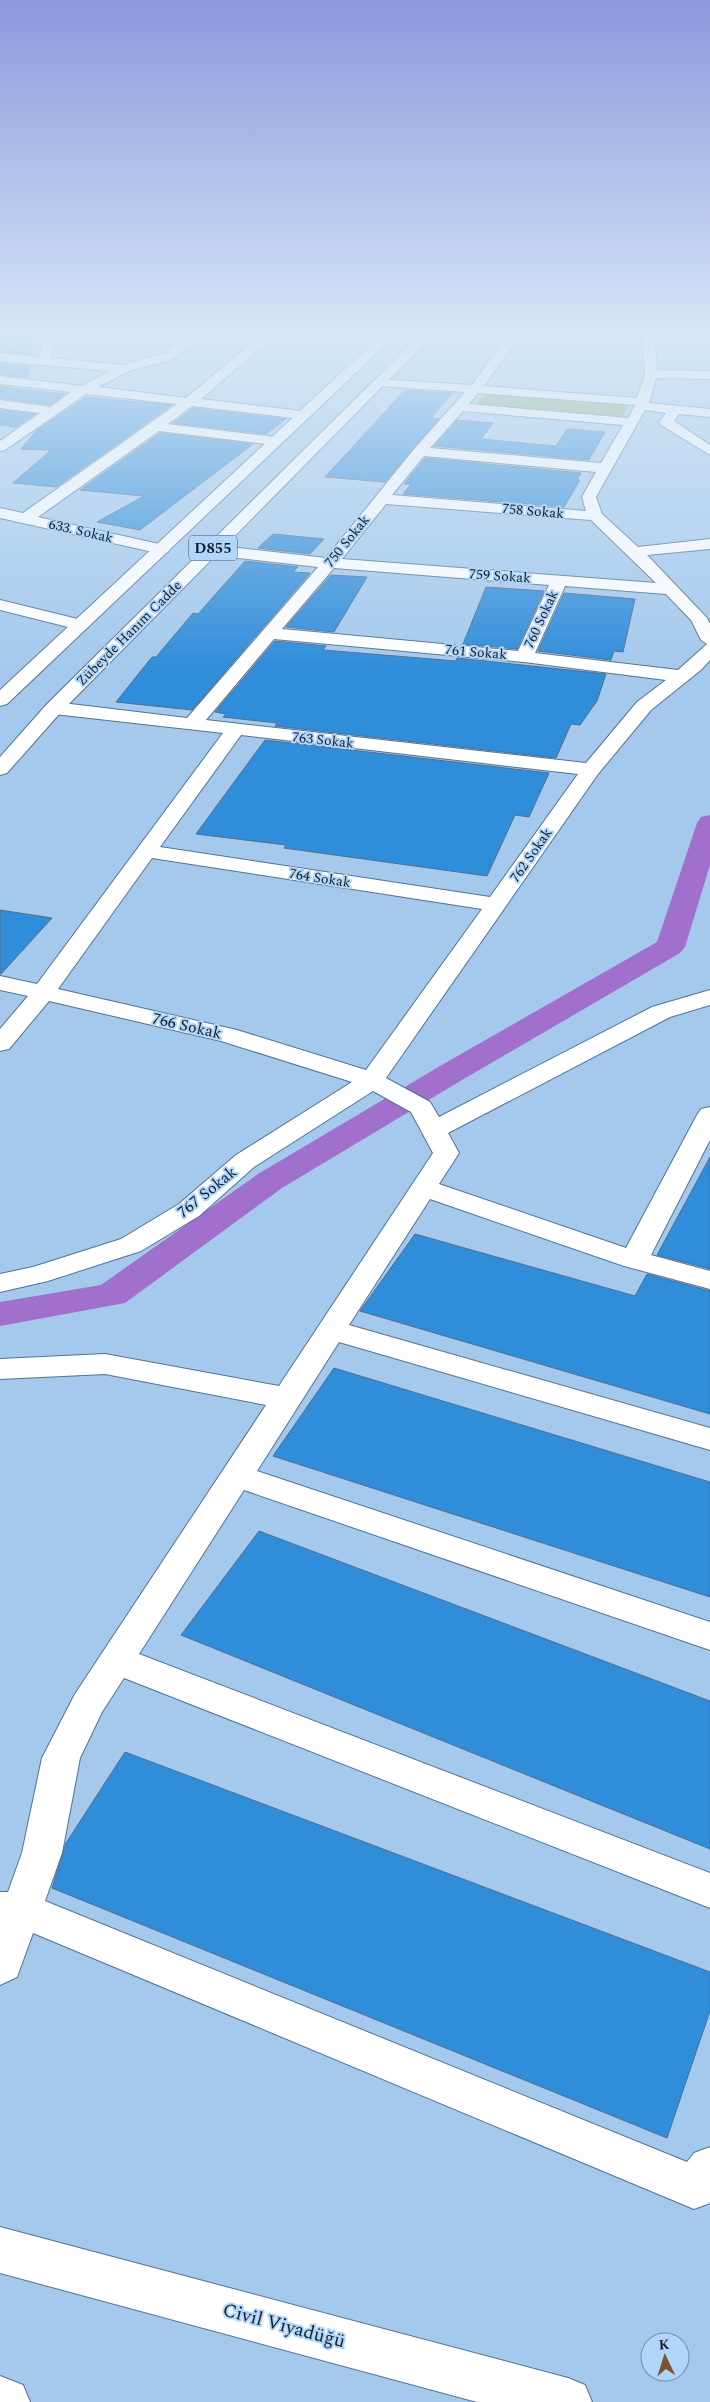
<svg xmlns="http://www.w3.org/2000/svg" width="710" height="2402" font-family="Spectral,serif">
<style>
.green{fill:#84a555}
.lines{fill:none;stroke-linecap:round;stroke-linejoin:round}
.canal{fill:#a16fcc;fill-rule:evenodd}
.building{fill:#308dd9;stroke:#4e6f8f}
.minor-casing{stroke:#527393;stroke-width:2}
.highway-casing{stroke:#527393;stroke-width:2}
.minor{fill:#fff;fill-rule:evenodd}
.highway{fill:#fff;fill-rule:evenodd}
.labels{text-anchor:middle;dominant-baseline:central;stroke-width:4;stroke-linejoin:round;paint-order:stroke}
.far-street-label{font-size:14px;fill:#111e2b;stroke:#b2d6fa}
.shield{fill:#b2d6fa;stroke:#415569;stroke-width:1}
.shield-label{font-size:15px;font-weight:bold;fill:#111e2b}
.street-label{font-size:16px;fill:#111e2b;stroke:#b2d6fa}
.near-street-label{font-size:19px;fill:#111e2b;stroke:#b2d6fa}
</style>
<rect width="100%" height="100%" fill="#a5c9ec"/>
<path class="green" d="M487 392 630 404 621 418 475 405Z"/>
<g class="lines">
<path class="canal" d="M710 815V865L685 947 680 953 462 1080 282 1188 125 1303 0 1326V1302L101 1285 258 1174 440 1066 657 942 697 823 701 817Z"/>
</g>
<path class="building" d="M0 331H35L31 354 0 351Z
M0 363 30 366 28 378 0 374Z
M0 386 12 387 11 388 65 394 50 405 0 398Z
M405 390 452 393 431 418 439 419 385 482 325 477Z
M86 397 172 405 56 487 13 483 51 450 21 449 37 430Z
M193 408 286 419 266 434 173 423Z
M0 410 35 414 16 427 0 425Z
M457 420 493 423 481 439 556 446 567 429 605 432 589 460 434 446Z
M160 433 253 444 140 530 97 522 144 496 80 490Z
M425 458 581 473 577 480H580L564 507 403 494 411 484H404Z
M273 534 324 539 310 554 258 548Z
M245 561 298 567 293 572 310 573 192 710 116 702 152 657H156L193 613 198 614Z
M331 575 367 577 334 632 286 627Z
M486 587 544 591 517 649 463 644Z
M564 593 635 599 623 652 614 651 611 660 538 651Z
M275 641 326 646 323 650 456 661 457 658 606 674 597 701 580 725 571 724 556 758 275 726 277 723 223 717 226 714 215 712Z
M265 740 549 773 529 817 515 815 487 876 284 848 286 845 196 834Z
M0 910 52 918 1 974H0Z
M710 1157V1269L657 1255Z
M415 1234 635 1296 647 1274 710 1291V1414L360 1311Z
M334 1368 710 1482V1597L273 1456Z
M259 1531 710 1701V1849L181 1635Z
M125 1752 710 1972V2011L667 2138 52 1888 66 1843Z"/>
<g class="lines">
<g class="minor-casing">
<path id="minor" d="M46 331H58L51 358 123 365 165 353 196 331H210L173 359 127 372 98 387 186 398 266 331H280L201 399 302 411 309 415 302 419 192 406 168 424 275 437 282 441 275 445 159 431 38 517 168 546 170 549 168 552 162 554 0 518V508L23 513 177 404 86 394 5 450 0 451V441L40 413 0 408V400L50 407 71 392 0 384V376L82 386 109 371 0 361V353L39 357Z
M376 331H389L383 335Z
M511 331H523L484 386 637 398 645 374 642 331H654L657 370 710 371V379L656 378 649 403 710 409V417L679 414 674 421 710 445V455L661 425 659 422 666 413 645 410 596 497 602 514 638 547 710 539V549L647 555 707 618 710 624V660L702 669 651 710 598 774 386 1078 430 1102 439 1117 652 1007 710 990V1005L670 1017 448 1133 459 1153 439 1184 626 1248 697 1115 701 1109 710 1107V1140L651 1255 710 1271V1289L624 1266 430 1199 349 1325 710 1428V1450L339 1342 257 1471 710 1622V1650L244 1490 139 1654 710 1873V1908L124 1678 102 1712 80 1758 62 1853 45 1901 687 2162 694 2153 710 2147V2203L694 2209 33 1933 17 1977 0 1985V1892H8L22 1853 42 1758 75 1694 266 1405 105 1374 0 1379V1359L105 1354 279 1386 433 1153 411 1112 373 1091 254 1167 199 1216 141 1251 48 1281 0 1292V1274L33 1267 121 1239 179 1204 236 1155 352 1082 221 1041 49 1001 9 1049 0 1051V1029L28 996 0 990V976L37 984 223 733 54 714 47 712 45 708 47 704 54 702 187 718 318 567 212 555 206 553 204 550 206 547 212 545 326 558 415 448 465 392 380 386 375 385 374 382 375 379 472 385ZM478 393 635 405 628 418 469 404ZM463 411 623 425 601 463 430 448ZM424 456 596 472 582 497 586 511 392 495ZM386 504 591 520 656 583 342 559ZM334 568 549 585 518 651 282 629ZM565 586 666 594 691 620 701 640 707 644 678 670 535 653ZM274 639 524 662 666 680 637 702 586 763 206 720ZM241 735 578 774 490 897 160 847ZM152 858 482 909 366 1070 237 1030 58 989Z
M0 600 86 621 89 625 86 629 80 630 0 610Z"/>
</g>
<g class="highway-casing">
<path id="highway" d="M386 331H400L7 704 0 706V690Z
M424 331H437L61 712 7 773 0 775V757L47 704Z
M0 2227 568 2378 585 2385 592 2402H477L0 2273Z
M0 2376 23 2385 30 2402H0Z"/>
</g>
<use href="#minor" class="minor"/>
<use href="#highway" class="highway"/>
</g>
<linearGradient id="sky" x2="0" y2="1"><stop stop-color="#8b98dd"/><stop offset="0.5" stop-color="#d6e7f6"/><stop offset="1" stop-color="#d6e7f6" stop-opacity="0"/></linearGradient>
<rect width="710" height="668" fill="url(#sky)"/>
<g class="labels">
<g class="far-street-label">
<text transform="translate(533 511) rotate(5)">758 Sokak</text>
<text transform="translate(81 531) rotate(13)">633. Sokak</text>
<text transform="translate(347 541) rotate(-51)">750 Sokak</text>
<text transform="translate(500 576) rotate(4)">759 Sokak</text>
<text transform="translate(541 619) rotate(-65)">760 Sokak</text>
<text transform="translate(129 633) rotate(-45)">Zübeyde Hanım Cadde</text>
<text transform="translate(476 652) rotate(5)">761 Sokak</text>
<text transform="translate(323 740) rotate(6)">763 Sokak</text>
<text transform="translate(531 855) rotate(-55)">762 Sokak</text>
<text transform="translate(320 878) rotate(9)">764 Sokak</text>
</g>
<rect class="shield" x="189" y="535.5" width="48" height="25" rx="4"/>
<g class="shield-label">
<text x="213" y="548">D855</text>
</g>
<g class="street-label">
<text transform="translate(187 1026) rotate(13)">766 Sokak</text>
<text transform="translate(207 1192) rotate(-39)">767 Sokak</text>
</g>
<g class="near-street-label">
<text transform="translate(284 2326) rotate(15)">Civil Viyadüğü</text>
</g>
</g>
<g transform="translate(665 2357) rotate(356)"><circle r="24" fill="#b2d6fa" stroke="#728ca7"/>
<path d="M0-4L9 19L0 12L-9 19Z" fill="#78552e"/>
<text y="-8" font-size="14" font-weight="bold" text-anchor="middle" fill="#111e2b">K</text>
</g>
</svg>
